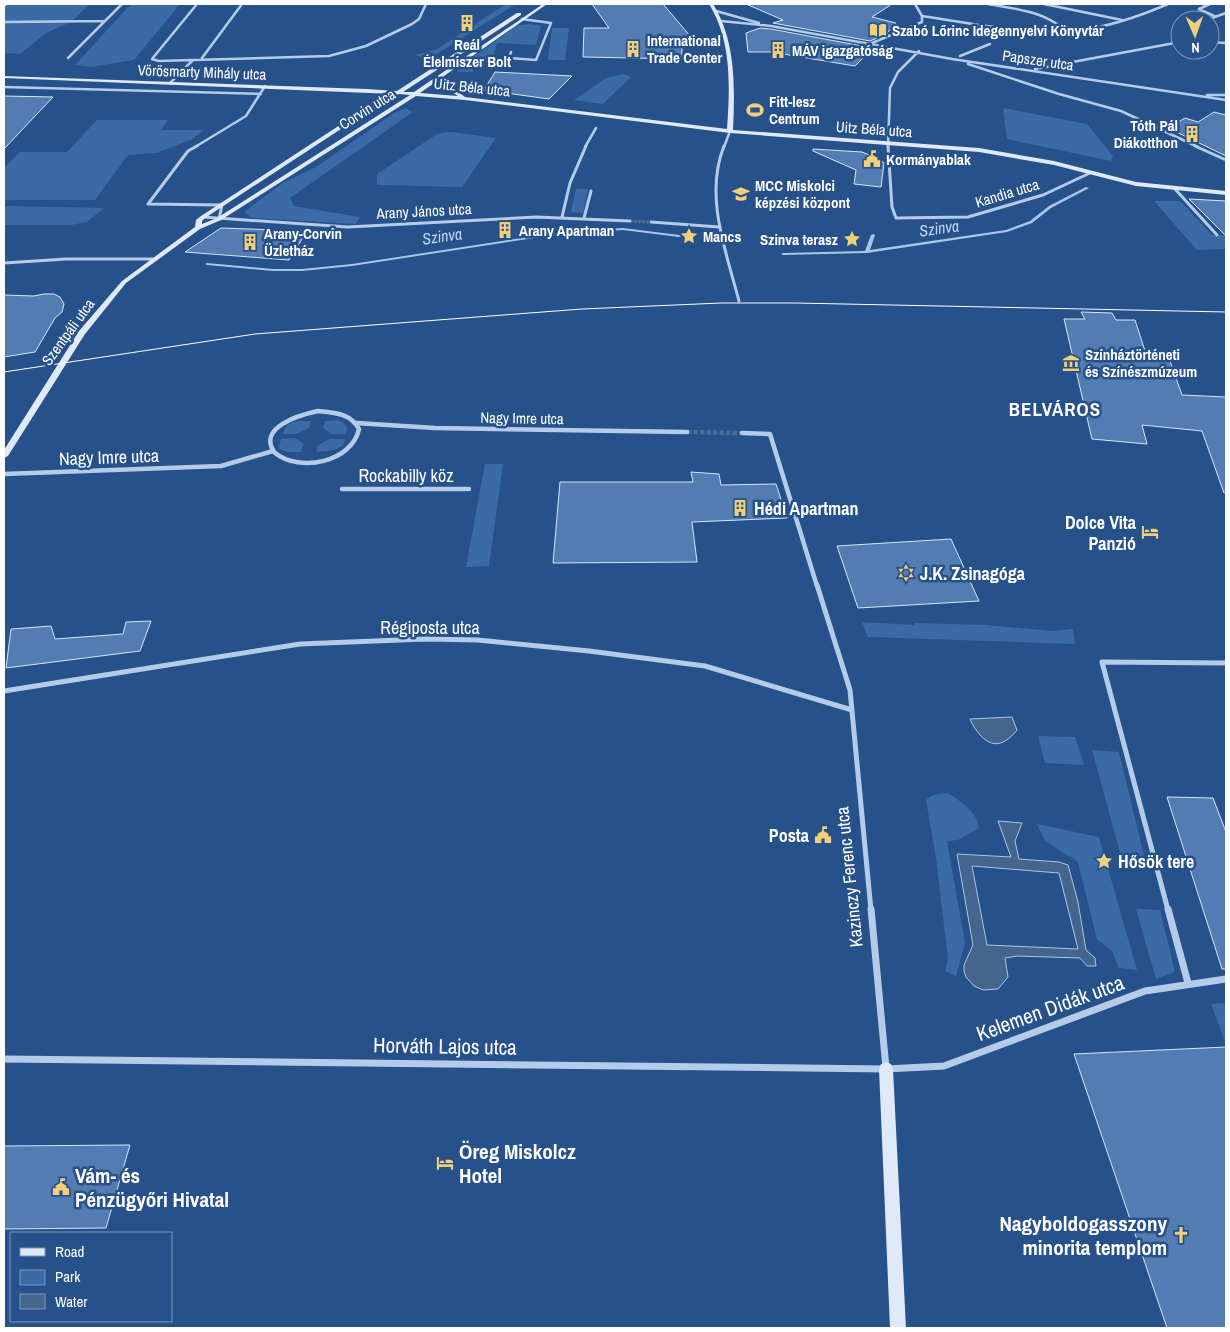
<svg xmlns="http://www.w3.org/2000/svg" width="1230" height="1332" font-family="'Archivo Narrow',sans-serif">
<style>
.green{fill:#3b6ba6}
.water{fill:#46658d;stroke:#a9c7ea;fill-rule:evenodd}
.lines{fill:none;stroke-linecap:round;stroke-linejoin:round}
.stream{fill:#a9c7ea;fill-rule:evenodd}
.building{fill:#537db2;stroke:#d8e6f7}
.street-tunnel-far1{stroke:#476b9c;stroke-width:3;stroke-dasharray:3 1;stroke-linecap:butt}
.street-tunnel{stroke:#476b9c;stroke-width:4.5;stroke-dasharray:4.5 2;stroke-linecap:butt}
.street-far4{stroke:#b4cce9;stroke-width:2.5}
.street-far3{stroke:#b4cce9;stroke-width:3}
.street-far2{stroke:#b4cce9;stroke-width:4.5}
.street-far1{stroke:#b4cce9;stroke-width:5}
.street{stroke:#b4cce9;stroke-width:7}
.secondary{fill:#dfe9f8;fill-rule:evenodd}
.tram{stroke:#fff;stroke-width:1}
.labels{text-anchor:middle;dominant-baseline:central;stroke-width:5;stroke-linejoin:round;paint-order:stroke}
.far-poi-label{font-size:15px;font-weight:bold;fill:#fff;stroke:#27518a;text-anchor:start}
.far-street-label{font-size:15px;fill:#fff;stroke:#27518a}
.far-water-label{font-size:16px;font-style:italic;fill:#c0d6f0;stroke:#27518a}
.street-label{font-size:18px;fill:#fff;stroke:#27518a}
.poi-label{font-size:18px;font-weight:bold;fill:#fff;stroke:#27518a;text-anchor:start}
.far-district-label{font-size:19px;font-weight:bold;letter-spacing:1px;fill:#fff;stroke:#27518a}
.near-street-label{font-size:21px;fill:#fff;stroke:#27518a}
.near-poi-label{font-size:21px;font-weight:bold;fill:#fff;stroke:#27518a;text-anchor:start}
</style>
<rect width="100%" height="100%" fill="#27518a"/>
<path class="green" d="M4 4H90L71 22 46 33 20 54 4 53Z
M131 4H180L134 60 91 67 75 65Z
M506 4H516L432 57H421L415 55 437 49Z
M531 24 541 26 536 45 497 43 492 61H473V72H457L459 67 518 25Z
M552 28H569L565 60H548Z
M623 74 631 77 603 104 574 100 606 78Z
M405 108 413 112 290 198 294 206 360 217 356 224 252 218 244 212 283 183 316 167 393 114Z
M1003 108 1087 124 1113 156 1111 161 1007 139Z
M97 120H168L161 130H204L192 139 157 153 128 155 95 200H4V168L20 152H67Z
M451 132 496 138 462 187 377 185V174L437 134Z
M576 189H588L583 213 571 212Z
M1154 201H1180L1212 235H1224L1226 238V249L1197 250Z
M8 206 104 208 87 222 71 225H4V207Z
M338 420 344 423 347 427 346 434H332L323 428 325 421Z
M299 421H311L309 428 296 434H283C285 425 289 423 299 421Z
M295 438 304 444 301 452H288L281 450 279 446 281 439Z
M330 439H345L343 446 330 451 316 452 318 445Z
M485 464H503L489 566 466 567Z
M862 622 914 625V623L986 625 1052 631 1073 629 1075 644 868 637Z
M1038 736 1075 737 1084 765 1045 763Z
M1092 750 1119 752 1145 860H1122Z
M948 793C960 801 978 812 979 828L958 840 947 841 965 943 956 976 945 971 948 958 936 858 926 800 933 795Z
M1037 824 1099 837 1137 970 1119 968 1112 951 1097 939 1078 862 1045 841Z
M1136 909 1160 910 1175 972 1156 979Z
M1226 1003V1044L1211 1004Z"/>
<path class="water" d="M1012 717 1017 730C1014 734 1010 738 1005 741 989 751 975 731 970 719Z
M998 821 1022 823 1015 841 1019 859 1059 862 1068 865 1078 902 1086 950 1095 958 1096 966H1087L1080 958 1017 956 1005 958 1008 977 998 989 983 990 974 986 966 977 964 971V965L973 945 957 854 1011 857ZM972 866 1059 873 1078 949 987 945Z"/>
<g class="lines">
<path class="stream" d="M1086 187 1089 188 1051 208 1032 223 1007 232 867 253 783 255 781 254 783 253 865 251 871 235 873 234 875 235 870 250 1006 230 1030 221 1049 206Z
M623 228 679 235 681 236 679 237 623 230 561 234 352 266 302 271H273L207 265 205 264 207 263 273 269H302L352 264 561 232Z"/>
</g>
<path class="building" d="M592 4H663L691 37 682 41V59L583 57 584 28H609Z
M746 4H892L872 17 896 23 886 34 870 41 773 23 783 20Z
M760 28 771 29 873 48 855 66 771 52H748L746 33Z
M495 72 572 76 549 99 484 90Z
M4 96 53 97 4 149Z
M1214 112 1226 115V156L1168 128 1185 118 1198 122Z
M813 149 862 152 875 157 884 163 881 187 854 184 856 170 813 151Z
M1189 199 1226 201V236Z
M221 228 307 231 289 260 185 252Z
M44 294H54L60 297 64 304 62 312 55 318 35 352 4 357V295L34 296Z
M1081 312 1112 313 1116 320H1135L1148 360 1170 361 1182 395 1226 397V492L1224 493 1202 431 1142 425 1147 444 1092 439 1064 319H1085Z
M691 472 719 474 721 485 776 484 787 518 692 522 697 562 553 563 560 482H693Z
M951 539 979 601 858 608 837 546Z
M151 621 140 651 6 668 11 629 51 626 55 639 123 634 126 622Z
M1167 797 1213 798 1226 832V969H1222Z
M1226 1047V1328H1167L1074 1054Z
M130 1145 106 1228 4 1229V1146Z"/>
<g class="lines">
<path class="street-tunnel-far1" d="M630 221 651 222"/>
<path class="street-tunnel" d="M687 432 742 433"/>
<path class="street-far4" d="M915 4 922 16
M988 4C1016 9 1043 11 1065 30
M1044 4 1122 20
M1210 4 1199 9 1214 16
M4 6 6 4
M716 11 759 23
M1206 20 1226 13
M721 21 771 26 952 59 1226 100
M4 22 105 21
M1210 42 1226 43
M872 43 922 22V16C974 24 1027 35 1079 30 1110 27 1140 16 1168 4
M511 52 509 58 536 60 551 23 522 19
M960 56 990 44
M68 58 122 4
M202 58 242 4
M192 60 159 61 152 59 197 4
M968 64 1059 94 1121 111 1198 147
M1035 69 1180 42
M170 83 193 60 329 56 366 46 412 24 419 19 426 4
M4 87 261 94
M1207 95H1226
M195 147 246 116 265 86
M585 147 596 128
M724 147 730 131
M888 147 890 88 898 72 919 51"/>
<path class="street-far3" d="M724 146C704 196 726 251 739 301
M888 146 892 207 896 218 968 217 1043 195 1090 173
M1195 146 1226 160
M1175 189 1217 235
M148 204 188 151 197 146
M148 204 222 205 219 219
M203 217 348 227 536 217 630 221
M562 217 570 183 586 146
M584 218 591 191
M651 222 719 227
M4 263 66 259H154"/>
<path class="street-far2" d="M318 411C335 413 350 413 359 429 352 462 300 473 275 453 256 428 299 415 318 411Z
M356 423 435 428 687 432
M742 433 770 434 817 586
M4 474 221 466 273 451
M342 489H469"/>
<path class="street-far1" d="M817 585 850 690 871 910
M4 691 300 644 425 639 478 640 589 651 705 666 852 710
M1168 910 1102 662 1226 663"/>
<path class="street" d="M871 909 886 1068
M1168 909 1188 983
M4 1059 886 1069 944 1066 1145 991 1226 979"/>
<path class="secondary" d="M543 4H547L444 76 446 83 465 97 727 129C730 87 732 41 709 4H713C736 41 735 87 733 130L979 148 1054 161 1136 182 1226 191V195L1136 186 1054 165 979 152 730 133 465 100 416 96 221 220 200 229 126 283 85 334 8 456 4 458V450L79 331 122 281 195 227 196 220 201 216 343 123 393 94 4 78V76L366 89 397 91 517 13H521V15L403 92H414ZM440 79 442 85 458 96 420 93ZM399 94 410 95 217 218 202 224V221L205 218 347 125Z
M886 1062 891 1064 893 1069 906 1328H890L879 1069 881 1064Z"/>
<path class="tram" d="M4 372 255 334 582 309 721 303H796L1226 312"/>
</g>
<defs>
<g id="building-bare" transform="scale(1.35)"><path d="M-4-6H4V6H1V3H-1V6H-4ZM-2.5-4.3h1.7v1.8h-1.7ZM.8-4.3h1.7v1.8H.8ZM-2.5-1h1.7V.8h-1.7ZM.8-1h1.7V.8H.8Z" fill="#f2d07a" stroke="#27518a" stroke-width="2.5" paint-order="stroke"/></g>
<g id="library-bare" transform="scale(1.35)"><path d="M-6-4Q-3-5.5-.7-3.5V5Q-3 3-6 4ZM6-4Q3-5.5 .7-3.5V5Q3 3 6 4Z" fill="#f2d07a" stroke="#27518a" stroke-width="2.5" paint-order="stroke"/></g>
<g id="stadium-bare" transform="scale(1.35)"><path d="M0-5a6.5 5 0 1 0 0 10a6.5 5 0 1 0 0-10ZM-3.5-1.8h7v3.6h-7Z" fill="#f2d07a" stroke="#27518a" stroke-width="2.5" paint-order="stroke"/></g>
<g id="civic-bare" transform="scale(1.35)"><path d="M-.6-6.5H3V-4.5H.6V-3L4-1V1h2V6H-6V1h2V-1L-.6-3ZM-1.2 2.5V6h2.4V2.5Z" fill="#f2d07a" stroke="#27518a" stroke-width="2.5" paint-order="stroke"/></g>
<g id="university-bare" transform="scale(1.35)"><path d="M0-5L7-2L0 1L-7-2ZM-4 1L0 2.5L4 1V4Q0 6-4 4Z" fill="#f2d07a" stroke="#27518a" stroke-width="2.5" paint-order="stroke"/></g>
<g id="sight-bare" transform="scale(1.35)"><path d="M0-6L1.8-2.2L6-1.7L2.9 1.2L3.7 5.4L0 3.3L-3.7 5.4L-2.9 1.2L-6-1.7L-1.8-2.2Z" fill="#f2d07a" stroke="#27518a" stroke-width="2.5" paint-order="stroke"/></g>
<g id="museum-bare" transform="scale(1.35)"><path d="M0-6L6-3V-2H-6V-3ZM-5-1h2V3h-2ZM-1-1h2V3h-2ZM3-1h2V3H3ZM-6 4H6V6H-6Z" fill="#f2d07a" stroke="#27518a" stroke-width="2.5" paint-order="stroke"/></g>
<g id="hotel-bare" transform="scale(1.35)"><path d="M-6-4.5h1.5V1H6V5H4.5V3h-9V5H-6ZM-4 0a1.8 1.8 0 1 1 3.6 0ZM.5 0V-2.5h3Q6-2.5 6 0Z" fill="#f2d07a" stroke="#27518a" stroke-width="2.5" paint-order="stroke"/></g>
<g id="synagogue-bare" transform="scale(1.35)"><path d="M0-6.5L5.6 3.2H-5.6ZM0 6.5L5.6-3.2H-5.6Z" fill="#f2d07a" stroke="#27518a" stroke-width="2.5" paint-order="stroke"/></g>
<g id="church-bare" transform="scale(1.35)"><path d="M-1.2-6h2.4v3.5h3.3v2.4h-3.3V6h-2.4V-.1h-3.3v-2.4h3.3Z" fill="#f2d07a" stroke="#27518a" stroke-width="2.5" paint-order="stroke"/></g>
</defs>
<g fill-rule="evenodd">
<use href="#building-bare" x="467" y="23"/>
<use href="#library-bare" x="878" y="30"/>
<use href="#building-bare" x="633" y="49"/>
<use href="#building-bare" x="778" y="50"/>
<use href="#stadium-bare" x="755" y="110"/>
<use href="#building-bare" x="1192" y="134"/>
<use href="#civic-bare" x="872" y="159"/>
<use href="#university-bare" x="741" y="194"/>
<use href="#building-bare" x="505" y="230"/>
<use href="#sight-bare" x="689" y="236"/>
<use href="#sight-bare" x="852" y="239"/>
<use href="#building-bare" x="250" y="242"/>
<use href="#museum-bare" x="1071" y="363"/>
<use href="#building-bare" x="740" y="508"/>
<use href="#hotel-bare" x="1150" y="532"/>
<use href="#synagogue-bare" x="906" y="573"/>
<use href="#civic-bare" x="823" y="835"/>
<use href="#sight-bare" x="1104" y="861"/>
<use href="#hotel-bare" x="445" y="1163"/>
<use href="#civic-bare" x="61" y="1187"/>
<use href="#church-bare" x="1181" y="1235"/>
</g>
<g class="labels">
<g class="far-poi-label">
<text x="892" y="30">Szabó Lőrinc Idegennyelvi Könyvtár</text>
<text x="647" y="40">International<tspan x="647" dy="17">Trade Center</tspan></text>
<text x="467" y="44" text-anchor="middle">Reál<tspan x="467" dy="17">Élelmiszer Bolt</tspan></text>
<text x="792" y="50">MÁV igazgatóság</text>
<text x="769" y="101">Fitt-lesz<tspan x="769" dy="17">Centrum</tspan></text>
<text x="1178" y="125" text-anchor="end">Tóth Pál<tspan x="1178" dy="17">Diákotthon</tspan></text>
<text x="886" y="159">Kormányablak</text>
<text x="755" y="185">MCC Miskolci<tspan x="755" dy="17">képzési központ</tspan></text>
<text x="519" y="230">Arany Apartman</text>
<text x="264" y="233">Arany-Corvin<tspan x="264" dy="17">Üzletház</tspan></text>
<text x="703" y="236">Mancs</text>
<text x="838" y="239" text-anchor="end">Szinva terasz</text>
<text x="1085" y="354">Színháztörténeti<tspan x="1085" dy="17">és Színészmúzeum</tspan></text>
</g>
<g class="far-street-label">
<text transform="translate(1038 60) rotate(8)">Papszer utca</text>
<text transform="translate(202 72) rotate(2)">Vörösmarty Mihály utca</text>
<text transform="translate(472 87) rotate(6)">Uitz Béla utca</text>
<text transform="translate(367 109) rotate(-32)">Corvin utca</text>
<text transform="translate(874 129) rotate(4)">Uitz Béla utca</text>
<text transform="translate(1007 193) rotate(-17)">Kandia utca</text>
<text transform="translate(424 211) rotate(-3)">Arany János utca</text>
<text transform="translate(68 332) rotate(-54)">Szentpáli utca</text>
<text transform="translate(522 418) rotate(1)">Nagy Imre utca</text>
</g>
<g class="far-water-label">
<text transform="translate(939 228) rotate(-8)">Szinva</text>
<text transform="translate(442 236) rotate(-8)">Szinva</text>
</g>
<g class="street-label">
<text transform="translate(109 457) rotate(-2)">Nagy Imre utca</text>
<text x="406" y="475">Rockabilly köz</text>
<text x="430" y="627">Régiposta utca</text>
<text transform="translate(849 877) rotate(-96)">Kazinczy Ferenc utca</text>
</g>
<g class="poi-label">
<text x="754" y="508">Hédi Apartman</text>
<text x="1136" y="522" text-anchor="end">Dolce Vita<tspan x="1136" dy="21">Panzió</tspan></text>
<text x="920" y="573">J.K. Zsinagóga</text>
<text x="809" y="835" text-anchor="end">Posta</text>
<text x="1118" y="861">Hősök tere</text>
</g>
<g class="far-district-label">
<text x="1055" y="409">BELVÁROS</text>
</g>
<g class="near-street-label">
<text transform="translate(1050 1008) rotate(-20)">Kelemen Didák utca</text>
<text transform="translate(445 1046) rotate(1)">Horváth Lajos utca</text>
</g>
<g class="near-poi-label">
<text x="459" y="1151">Öreg Miskolcz<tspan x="459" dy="24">Hotel</tspan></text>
<text x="75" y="1175">Vám- és<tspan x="75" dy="24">Pénzügyőri Hivatal</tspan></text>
<text x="1167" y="1223" text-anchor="end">Nagyboldogasszony<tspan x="1167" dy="24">minorita templom</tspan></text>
</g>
</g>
<rect width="1230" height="1332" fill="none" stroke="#ffffff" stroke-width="10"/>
<rect x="10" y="1232" width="162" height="90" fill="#27518a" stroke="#7d97b9"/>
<rect x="20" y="1248" width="25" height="8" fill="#dfe9f8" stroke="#7d97b9"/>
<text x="55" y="1257" font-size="15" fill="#ffffff">Road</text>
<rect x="20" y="1270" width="25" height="15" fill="#3b6ba6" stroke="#7d97b9"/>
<text x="55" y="1282" font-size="15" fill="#ffffff">Park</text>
<rect x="20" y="1294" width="25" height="15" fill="#46658d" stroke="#7d97b9"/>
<text x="55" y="1307" font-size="15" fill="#ffffff">Water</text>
<g transform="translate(1195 35) rotate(178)"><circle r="24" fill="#27518a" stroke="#7d97b9"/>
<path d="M0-4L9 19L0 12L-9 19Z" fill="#f2d07a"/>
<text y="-8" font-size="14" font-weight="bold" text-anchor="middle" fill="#ffffff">N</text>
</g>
</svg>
